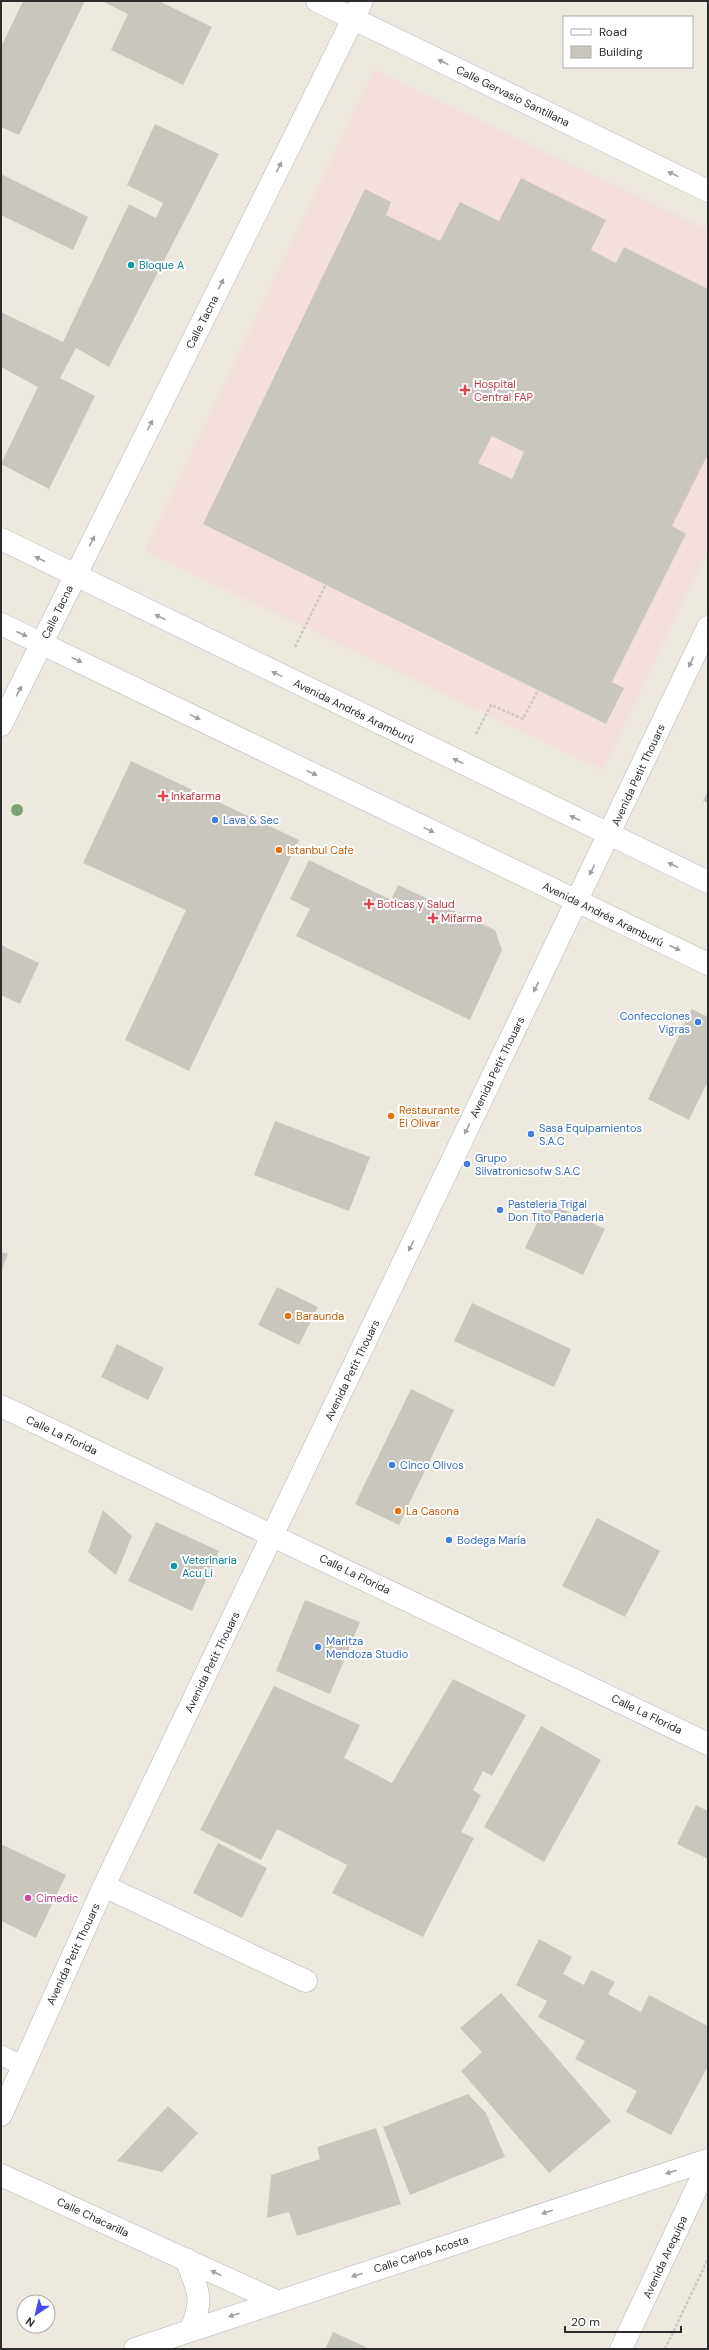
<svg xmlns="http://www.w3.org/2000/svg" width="709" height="2350" font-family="'DM Sans',sans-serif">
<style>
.medical{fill:#f3dfdc}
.building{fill:#c9c7bd;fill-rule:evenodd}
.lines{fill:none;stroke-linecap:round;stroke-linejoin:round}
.service-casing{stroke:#b2b2bf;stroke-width:20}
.minor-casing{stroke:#b2b2bf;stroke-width:23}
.secondary-casing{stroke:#b2b2bf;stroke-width:23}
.path{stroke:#c8c8c8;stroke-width:2.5;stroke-dasharray:3 2;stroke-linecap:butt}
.service{stroke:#fff;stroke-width:19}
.minor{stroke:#fff;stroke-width:22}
.secondary{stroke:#fff;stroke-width:22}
.tree{fill:#7ca273}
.oneway{fill:#a0a0a0}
.culture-dot{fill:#0f9aa8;stroke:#fff;stroke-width:1.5}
.health-dot{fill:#e0444e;stroke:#fff;stroke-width:1.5}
.shop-dot{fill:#3f7fe0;stroke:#fff;stroke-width:1.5}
.food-dot{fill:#e8710a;stroke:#fff;stroke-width:1.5}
.hotel-dot{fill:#d1479c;stroke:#fff;stroke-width:1.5}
.labels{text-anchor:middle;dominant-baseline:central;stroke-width:4;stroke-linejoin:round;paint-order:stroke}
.street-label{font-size:11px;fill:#2c2c2c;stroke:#fff}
.culture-label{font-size:11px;fill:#0d838f;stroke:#fff;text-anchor:start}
.health-label{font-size:11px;fill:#be3a42;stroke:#fff;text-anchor:start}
.shop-label{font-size:11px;fill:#366cbe;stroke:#fff;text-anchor:start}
.food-label{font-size:11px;fill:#c56008;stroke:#fff;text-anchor:start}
.hotel-label{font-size:11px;fill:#b23c85;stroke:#fff;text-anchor:start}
</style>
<rect width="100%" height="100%" fill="#ede9de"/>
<path class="medical" d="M374 70 708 230V549L603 770 145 551Z"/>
<path class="building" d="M23 1H85L19 135 1 127V47Z
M102 1H159L212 27 183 85 111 50 128 14Z
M155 124 219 154 109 367 76 348 60 378 95 396 49 489 1 464 38 387 1 367V312L63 342 129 204 156 218 163 203 127 185Z
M1 174 88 217 73 250 1 215Z
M521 178 606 220 591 250 616 263 624 247 708 289V454L672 526 686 534 612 682 624 688 606 724 203 524 365 189 391 202 386 215 440 241 460 202 499 221ZM492 436 524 452 512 479 478 463Z
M131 761 299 840 189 1071 125 1040 186 910 83 863Z
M708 791V803L703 801Z
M309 860 391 900 398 885 495 930 502 950 470 1020 296 936 310 909 290 899Z
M1 945 39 963 20 1004 1 995Z
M692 1009 708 1017V1081L689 1120 648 1099Z
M275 1121 370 1157 349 1211 254 1175Z
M547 1202 605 1229 583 1275 525 1248Z
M1 1252 8 1254 1 1272Z
M277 1287 318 1307 299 1345 258 1325Z
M472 1303 571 1349 554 1387 454 1341Z
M117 1344 164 1368 148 1400 101 1377Z
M411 1389 454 1410 399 1525 355 1504Z
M103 1510 132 1536 116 1575 88 1552Z
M597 1518 660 1551 625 1617 562 1586Z
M156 1522 219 1551 192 1611 128 1581Z
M305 1600 360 1622 330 1694 276 1671Z
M453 1679 526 1715 492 1776 483 1771 473 1790 481 1795 461 1832 474 1838 423 1937 332 1893 347 1865 277 1829 261 1860 200 1830 274 1686 360 1725 344 1758 392 1783Z
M541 1726 601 1760 544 1862 484 1827Z
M696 1805 708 1811V1859L677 1844Z
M218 1843 267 1868 242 1918 193 1893Z
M1 1844 66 1875 36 1938 1 1921Z
M539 1939 572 1957 563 1974 584 1985 591 1970 615 1982 608 1994 641 2012 649 1995 708 2026V2066L671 2135 626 2112 637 2091 575 2059 585 2041 538 2017 547 2001 516 1985Z
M501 1993 611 2121 549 2173 461 2071 482 2052 460 2028Z
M468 2094 486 2113 505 2157 410 2195 383 2127Z
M168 2106 198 2133 162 2172 117 2161Z
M376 2128 401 2204 297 2236 289 2212 267 2218 271 2175 320 2159 317 2147Z
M333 2332 370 2349H325Z"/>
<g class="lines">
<g class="service-casing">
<path id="service" d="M1 2055 22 2066"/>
</g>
<g class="minor-casing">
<path id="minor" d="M317 1 708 191
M1 725 362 1
M1 1406 708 1744
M104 1886 306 1981
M1 2175 276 2301
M186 2259C197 2289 205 2297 191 2329
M135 2349 708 2160"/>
</g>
<g class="secondary-casing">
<path id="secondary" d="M1 539 708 882
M1 624 708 964
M1 2115 104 1886 708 627
M621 2349 708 2164"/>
</g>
<path class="path" d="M295 647 326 584
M476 734 491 705 523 719 538 690
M665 2349 708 2259"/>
<use href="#service" class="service"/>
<use href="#minor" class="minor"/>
<use href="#secondary" class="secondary"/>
</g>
<circle class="tree" cx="17" cy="810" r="6"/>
<defs><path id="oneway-solid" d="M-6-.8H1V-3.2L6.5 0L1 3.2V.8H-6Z"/></defs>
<g class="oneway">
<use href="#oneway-solid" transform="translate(443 62) rotate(-154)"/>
<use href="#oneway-solid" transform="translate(279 167) rotate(-63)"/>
<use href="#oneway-solid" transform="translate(673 174) rotate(-154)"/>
<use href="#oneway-solid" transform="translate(221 284) rotate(-63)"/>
<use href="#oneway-solid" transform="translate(150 425) rotate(-63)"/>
<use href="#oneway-solid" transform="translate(92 541) rotate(-63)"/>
<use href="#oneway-solid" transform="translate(40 559) rotate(-153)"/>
<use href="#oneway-solid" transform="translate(160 617) rotate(-154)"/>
<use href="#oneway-solid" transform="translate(22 634) rotate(25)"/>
<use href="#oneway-solid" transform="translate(77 660) rotate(26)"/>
<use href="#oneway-solid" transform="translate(691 662) rotate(115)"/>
<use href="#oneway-solid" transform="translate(277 674) rotate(-154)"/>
<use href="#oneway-solid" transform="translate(19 691) rotate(-63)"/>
<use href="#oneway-solid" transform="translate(195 717) rotate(26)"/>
<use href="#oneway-solid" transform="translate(458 761) rotate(-154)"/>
<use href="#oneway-solid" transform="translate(312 773) rotate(26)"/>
<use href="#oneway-solid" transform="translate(575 818) rotate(-154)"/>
<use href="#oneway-solid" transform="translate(429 830) rotate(26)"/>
<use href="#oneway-solid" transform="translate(673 865) rotate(-154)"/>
<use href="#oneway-solid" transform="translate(592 870) rotate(116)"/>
<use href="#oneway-solid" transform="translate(675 948) rotate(25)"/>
<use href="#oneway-solid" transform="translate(536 987) rotate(116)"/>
<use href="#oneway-solid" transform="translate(467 1129) rotate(116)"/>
<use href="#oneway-solid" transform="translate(411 1246) rotate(116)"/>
<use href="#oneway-solid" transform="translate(671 2172) rotate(162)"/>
<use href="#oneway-solid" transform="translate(547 2212) rotate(162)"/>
<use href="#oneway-solid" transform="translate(216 2273) rotate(-155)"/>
<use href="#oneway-solid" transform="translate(357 2275) rotate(162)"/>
<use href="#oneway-solid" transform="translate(234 2315) rotate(162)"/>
</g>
<g class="culture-dot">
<circle cx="131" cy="265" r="4"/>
<circle cx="174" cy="1566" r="4"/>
</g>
<g class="health-dot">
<path d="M463 384h4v4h4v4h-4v4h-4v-4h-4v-4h4z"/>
<path d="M161 790h4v4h4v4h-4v4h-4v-4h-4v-4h4z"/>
<path d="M367 898h4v4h4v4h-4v4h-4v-4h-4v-4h4z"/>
<path d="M431 912h4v4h4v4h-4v4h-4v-4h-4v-4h4z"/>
</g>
<g class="shop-dot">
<circle cx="215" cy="820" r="4"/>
<circle cx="698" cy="1022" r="4"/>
<circle cx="531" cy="1134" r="4"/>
<circle cx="467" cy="1164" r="4"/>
<circle cx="500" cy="1210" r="4"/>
<circle cx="392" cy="1465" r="4"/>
<circle cx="449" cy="1540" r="4"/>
<circle cx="318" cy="1647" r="4"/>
</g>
<g class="food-dot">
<circle cx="279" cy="850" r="4"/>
<circle cx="391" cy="1116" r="4"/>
<circle cx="288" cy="1316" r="4"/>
<circle cx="398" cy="1511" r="4"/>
</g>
<circle class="hotel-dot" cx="28" cy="1898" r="4"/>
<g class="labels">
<g class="street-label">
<text transform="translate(513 96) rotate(26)">Calle Gervasio Santillana</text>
<text transform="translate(202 322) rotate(-63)">Calle Tacna</text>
<text transform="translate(57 612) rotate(-64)">Calle Tacna</text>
<text transform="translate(354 711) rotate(26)">Avenida Andrés Aramburú</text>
<text transform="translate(638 775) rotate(-65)">Avenida Petit Thouars</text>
<text transform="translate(603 914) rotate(26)">Avenida Andrés Aramburú</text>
<text transform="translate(497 1067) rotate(-64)">Avenida Petit Thouars</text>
<text transform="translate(352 1370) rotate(-64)">Avenida Petit Thouars</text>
<text transform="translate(62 1435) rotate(25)">Calle La Florida</text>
<text transform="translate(355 1574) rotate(26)">Calle La Florida</text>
<text transform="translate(212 1662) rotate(-64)">Avenida Petit Thouars</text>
<text transform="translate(647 1714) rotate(26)">Calle La Florida</text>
<text transform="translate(73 1954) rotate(-65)">Avenida Petit Thouars</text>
<text transform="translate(93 2217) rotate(25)">Calle Chacarilla</text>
<text transform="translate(421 2254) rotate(-18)">Calle Carlos Acosta</text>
<text transform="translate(665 2257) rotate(-65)">Avenida Arequipa</text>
</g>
<g class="culture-label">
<text x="139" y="265">Bloque A</text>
<text x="182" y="1560">Veterinaria<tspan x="182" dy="13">Acu Li</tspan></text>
</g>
<g class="health-label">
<text x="474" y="384">Hospital<tspan x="474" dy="13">Central FAP</tspan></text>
<text x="171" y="796">Inkafarma</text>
<text x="377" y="904">Boticas y Salud</text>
<text x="441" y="918">Mifarma</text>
</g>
<g class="shop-label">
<text x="223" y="820">Lava &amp; Sec</text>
<text x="690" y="1016" text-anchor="end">Confecciones<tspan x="690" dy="13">Vigras</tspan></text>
<text x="539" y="1128">Sasa Equipamientos<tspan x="539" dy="13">S.A.C</tspan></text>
<text x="475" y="1158">Grupo<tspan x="475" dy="13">Silvatronicsofw S.A.C</tspan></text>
<text x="508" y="1204">Pasteleria Trigal<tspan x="508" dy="13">Don Tito Panaderia</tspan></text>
<text x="400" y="1465">Cinco Olivos</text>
<text x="457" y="1540">Bodega María</text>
<text x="326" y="1641">Maritza<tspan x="326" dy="13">Mendoza Studio</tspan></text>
</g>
<g class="food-label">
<text x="287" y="850">Istanbul Cafe</text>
<text x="399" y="1110">Restaurante<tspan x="399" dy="13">El Olivar</tspan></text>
<text x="296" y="1316">Baraunda</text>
<text x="406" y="1511">La Casona</text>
</g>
<g class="hotel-label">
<text x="36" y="1898">Cimedic</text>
</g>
</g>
<rect width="709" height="2350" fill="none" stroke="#2c2c2c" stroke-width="4"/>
<rect x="563" y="16" width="130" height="52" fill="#ffffff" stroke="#ababab"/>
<rect x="571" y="29" width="20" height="6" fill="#ffffff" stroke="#ababab"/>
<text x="599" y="36" font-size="12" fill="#2c2c2c">Road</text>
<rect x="571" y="46" width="20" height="12" fill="#c9c7bd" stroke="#ababab"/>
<text x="599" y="56" font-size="12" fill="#2c2c2c">Building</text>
<g transform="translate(36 2314) rotate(215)"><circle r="19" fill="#ffffff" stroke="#ababab"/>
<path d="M0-3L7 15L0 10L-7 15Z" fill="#4347f5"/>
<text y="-6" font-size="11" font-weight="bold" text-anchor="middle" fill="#2c2c2c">N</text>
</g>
<path d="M565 2326v6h116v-6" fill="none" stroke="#2c2c2c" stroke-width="2"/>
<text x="571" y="2326" font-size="12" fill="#2c2c2c" stroke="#ffffff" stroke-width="3" paint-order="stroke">20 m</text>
</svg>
